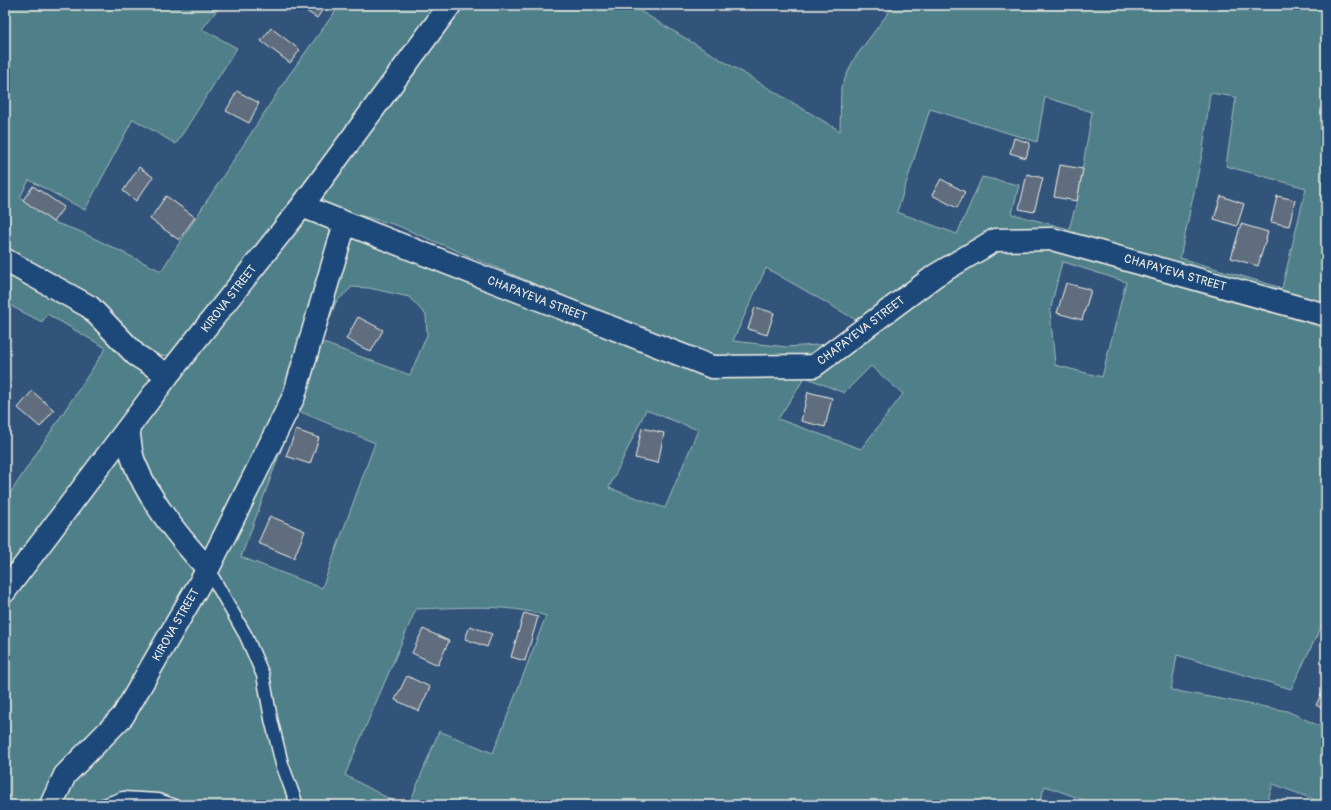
<svg xmlns="http://www.w3.org/2000/svg" width="1331" height="810" font-family="Pangolin,sans-serif">
<style>
.green{fill:#50808a;stroke:#a2b8b9;fill-rule:evenodd}
.building{fill:#5e6d7e;stroke:#f4f1e8}
.lines{fill:none;stroke-linecap:round;stroke-linejoin:round}
.lane-casing{stroke:#f4f1e8;stroke-width:15}
.street-casing{stroke:#f4f1e8;stroke-width:25}
.lane{stroke:#1f4a7a;stroke-width:12}
.street{stroke:#1f4a7a;stroke-width:22}
.labels{text-anchor:middle;dominant-baseline:central;stroke-width:3.5;stroke-linejoin:round;paint-order:stroke}
.street-label{font-size:12px;fill:#f4f1e8;stroke:#1f4a7a}
</style>
<rect width="100%" height="100%" fill="#32547b"/>
<filter id="ink" filterUnits="userSpaceOnUse"><feTurbulence type="fractalNoise" baseFrequency=".025" numOctaves="2"/><feDisplacementMap in="SourceGraphic" scale="8" xChannelSelector="R" yChannelSelector="G"/><feConvolveMatrix kernelMatrix="1 2 1 2 8 2 1 2 1" color-interpolation-filters="sRGB"/></filter>
<g filter="url(#ink)">
<path class="green" d="M5 5H221L202 29 237 48 176 144 133 119 85 210 29 180 20 197 53 222 79 231 161 271 289 75 340 5H438L174 355 154 356 5 252Z
M460 5H630L840 131 841 87 854 59 894 5H1326V312L1005 230 832 350 792 358 748 363 702 353 621 319 549 290 396 225 332 208 322 199 323 187ZM1210 93 1236 97 1226 166 1306 188 1282 288 1180 258 1203 150ZM1045 97 1092 112 1077 201 1069 229 1012 214 1019 185 982 177 957 234 897 212 930 109 1037 142ZM766 268 858 321 831 344 787 347 733 341Z
M318 220 339 229 284 398 118 717 47 805H5V603L103 468 290 231 306 221Z
M351 232 723 375 780 378 820 370 874 336 955 271 988 252 1025 247 1062 253 1326 328V612L1320 629 1291 689 1177 655 1171 690 1287 711 1326 729V804L1273 784 1266 805H1098L1045 786 1038 805H409L439 731 493 753 546 616C508 603 456 608 416 609L345 775 393 801 392 805H57L221 553ZM1062 262 1067 263 1126 282 1102 377 1055 365 1050 311ZM352 287 369 288 409 297 426 315 427 335 410 375 321 342 336 302ZM871 366 903 394 861 449 778 419 805 377 844 393ZM296 410 375 443 322 588 241 557ZM646 410 698 430 665 508 609 488Z
M5 267 80 309 157 378 74 481 5 577V501L106 348 47 314 42 322 5 303Z"/>
<path class="building" d="M297 5H323L325 6 317 18Z
M271 28 300 50 290 63 261 41Z
M237 91 259 103 249 123 226 111Z
M1014 138 1030 143 1026 158 1010 153Z
M1060 165 1083 169 1077 201 1054 197Z
M139 167 153 177 136 201 123 191Z
M1027 174 1043 178 1034 212 1019 209Z
M941 179 965 192 957 208 932 195Z
M33 186 64 207 53 222 23 200Z
M166 196 195 217 179 240 150 219Z
M1221 196 1244 204 1237 226 1214 219Z
M1277 196 1295 200 1289 226 1271 222Z
M1241 224 1268 232 1258 266 1231 258Z
M1066 283 1091 290 1082 320 1057 313Z
M755 307 774 313 767 335 748 329Z
M358 317 383 330 371 352 346 339Z
M32 391 54 410 40 427 18 408Z
M808 392 832 398 825 427 801 421Z
M642 428 664 433 658 463 635 458Z
M296 430 319 438 310 464 286 456Z
M270 516 305 531 294 558 258 543Z
M524 613 538 617 525 661 511 657Z
M470 626 492 634 487 647 465 639Z
M423 629 449 641 438 665 412 653Z
M407 676 430 687 419 711 395 700Z
M1326 685V710L1316 705Z"/>
<g class="lines">
<g class="lane-casing">
<path id="lane" d="M208 569 246 636 263 675 271 719 282 764 297 805
M104 805 123 798 158 800 173 805"/>
</g>
<g class="street-casing">
<path id="street" d="M302 206 712 367 814 366 936 275 995 240 1052 239 1326 315
M5 260 90 307 136 355 168 375
M128 429C130 439 130 452 134 462 149 500 180 539 208 569
M5 591 168 375 302 206 450 5
M51 805 65 775 123 716 208 569 294 396 345 223"/>
</g>
<use href="#lane" class="lane"/>
<use href="#street" class="street"/>
</g>
</g>
<g class="labels">
<g class="street-label">
<text transform="translate(1175 273) rotate(16)">CHAPAYEVA STREET</text>
<text transform="translate(229 299) rotate(-52)">KIROVA STREET</text>
<text transform="translate(537 299) rotate(21)">CHAPAYEVA STREET</text>
<text transform="translate(861 331) rotate(-37)">CHAPAYEVA STREET</text>
<text transform="translate(176 625) rotate(-60)">KIROVA STREET</text>
</g>
</g>
<rect width="1331" height="810" fill="none" stroke="#1f4a7a" stroke-width="20"/>
<rect x="10" y="10" width="1311" height="790" fill="none" stroke="#f4f1e8" stroke-width="1.5" filter="url(#ink)"/>
</svg>
